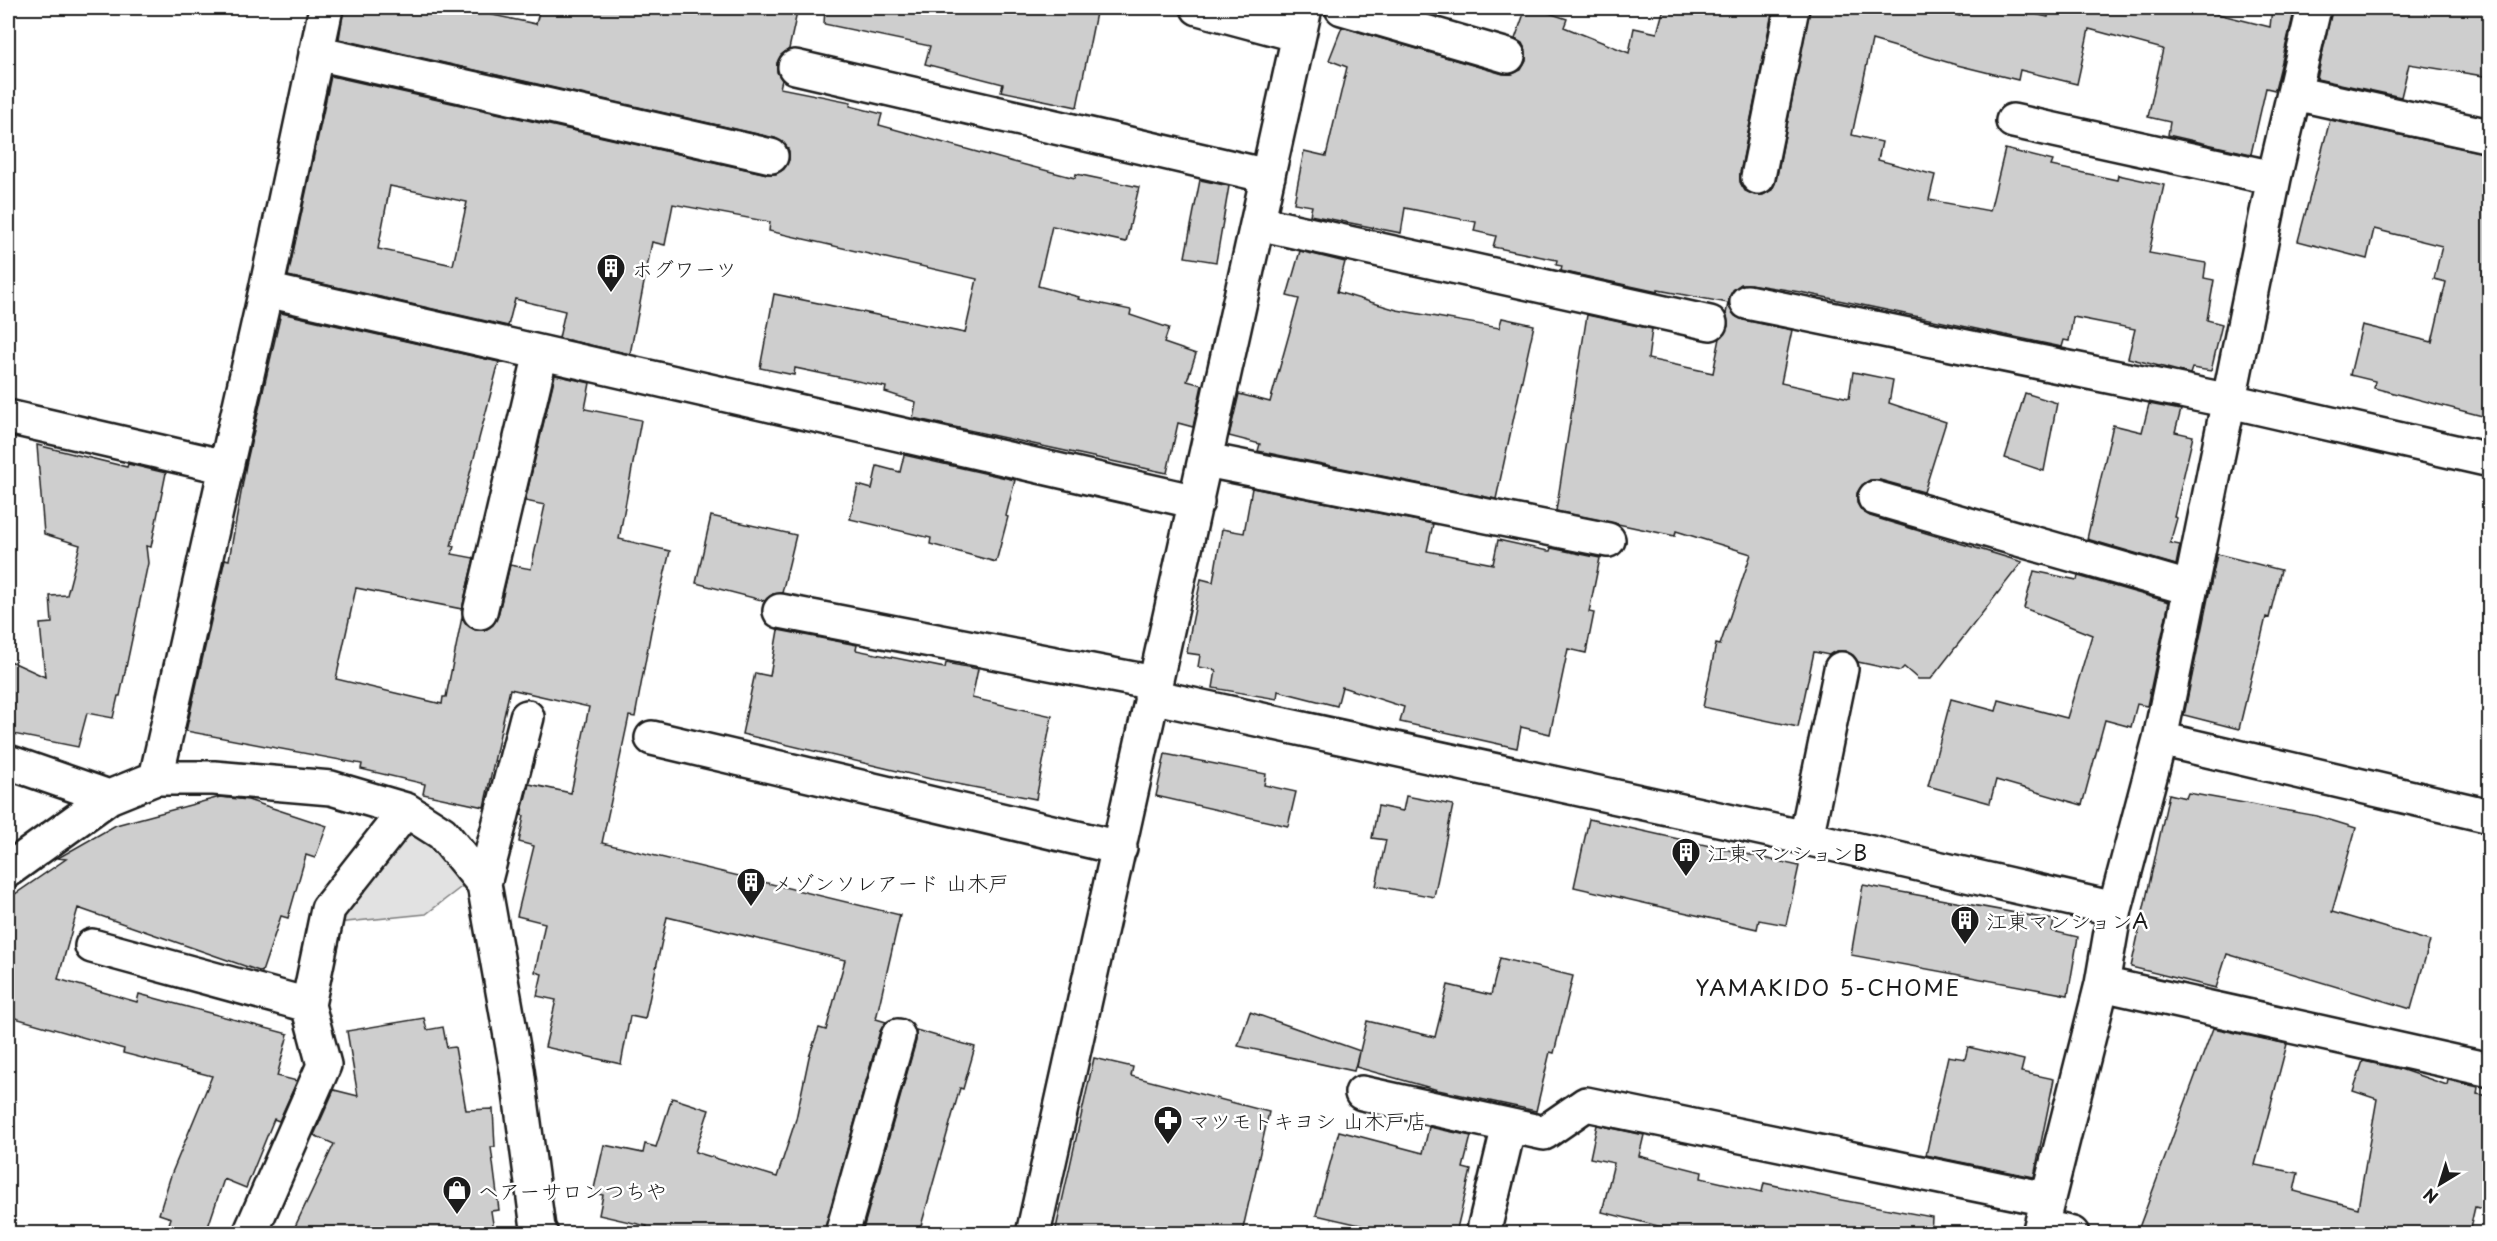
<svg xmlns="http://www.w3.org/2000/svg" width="2497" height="1241" font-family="'Playpen Sans','Klee One',sans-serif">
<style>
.green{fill:#e2e2e2;stroke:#7f7f7f;stroke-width:1.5}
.building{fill:#cecece;stroke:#1c1c1c;stroke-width:1.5;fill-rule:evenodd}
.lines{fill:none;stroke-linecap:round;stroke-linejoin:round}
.minor-casing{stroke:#1c1c1c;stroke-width:38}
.minor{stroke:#fff;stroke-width:33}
.labels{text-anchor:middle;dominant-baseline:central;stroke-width:5;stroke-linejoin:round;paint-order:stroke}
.poi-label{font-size:21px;fill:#1c1c1c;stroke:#fff;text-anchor:start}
.neighbourhood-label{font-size:22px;letter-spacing:1.5px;fill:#1c1c1c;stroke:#fff}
</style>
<rect width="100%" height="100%" fill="#fff"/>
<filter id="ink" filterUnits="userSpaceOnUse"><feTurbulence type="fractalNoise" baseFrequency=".0167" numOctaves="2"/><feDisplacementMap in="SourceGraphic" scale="12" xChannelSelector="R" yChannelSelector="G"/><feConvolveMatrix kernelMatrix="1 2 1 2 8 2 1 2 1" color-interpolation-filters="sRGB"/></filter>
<g filter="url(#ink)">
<path class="green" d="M406 810 477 875 426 914 326 924Z"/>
<path class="building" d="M344 8H459L536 24 540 8H798L789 49 781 55 777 63V72L782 80 780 88 851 102 850 106 882 114 879 125 1006 160 1075 178 1076 174 1139 187 1126 242 1052 226 1038 286 1079 297 1078 299 1131 310 1130 315 1169 328 1164 343 1196 354 1187 381 1202 385 1193 427 1178 423 1167 473 913 418 916 402 885 392 886 387 795 368 794 375 760 368 774 294 965 333 977 279 769 231 770 222 673 204 665 245 652 242 630 354 559 338 565 311 515 299 508 326 288 276 331 76 767 174H776L784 169 789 160V151L784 143 775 138 339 39ZM390 186 467 202 453 265 378 249Z
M825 8H1097L1077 107 1001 91 1003 84 925 64 930 46 824 24Z
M1526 8H1534L1567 19 1564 27 1629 53 1634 28 1657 33 1664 8H1773L1740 173V182L1745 191 1755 195H1763L1772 190 1776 181 1810 8H1928L1960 16 1962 8H2008L2048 17 2050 8H2194L2270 27 2272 8H2295L2275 90 2266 88 2251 154 2168 135 2170 122 2148 117 2163 49 2089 29 2077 84 2020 70 2018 80 1957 65 1872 40 1852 135 1882 142 1878 160 1935 175 1929 200 1990 211 2005 149 2053 161 2051 166 2117 180 2118 175 2164 185 2149 253 2206 263 2204 278 2214 280 2207 320 2222 324 2211 371 2192 368 2190 374 2128 358 2135 329 2073 317 2069 341 2064 340 2062 347 1800 292 1750 284H1741L1733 290 1729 299V307L1735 316 1743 320 1792 330 1781 383 1849 398 1853 372 1893 380 1889 403 1946 422 1924 492 1880 480H1870L1862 485 1857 493V503L1862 511 1870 516 2022 562 1931 679H1918L1904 667 1900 671 1858 662 1853 655 1845 651H1836L1829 655 1814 652 1798 727 1703 707 1716 644 1720 645 1751 554 1676 531 1675 536 1556 511 1587 315 1652 329 1648 359 1713 373 1720 338 1728 326 1726 314 1728 303 1658 290V292L1561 271 1562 266 1556 265 1557 260 1493 247 1496 236 1474 231 1476 222 1405 208 1401 233 1310 215 1312 206 1294 203 1304 151 1326 156 1347 67 1329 60 1342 27 1503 74H1512L1521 70 1526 61V51L1522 43 1515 39Z
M2332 8H2490V77L2409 64 2401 97 2317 79Z
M2330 120 2490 154V418L2374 388 2375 381 2350 375 2362 325 2432 342 2446 282 2434 279 2442 246 2374 229 2367 259 2298 241Z
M1200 180 1229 186 1216 262 1185 257Z
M1300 251 1345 262 1337 292 1397 310 1499 328 1502 318 1534 325 1496 499 1258 451 1260 444 1229 436 1239 394 1270 402 1299 299 1287 296Z
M281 313 499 362 451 546H454L452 554 474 558 462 609 356 588 336 679 442 704 443 697H446L462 617 467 625 475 630H485L493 625 498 616 510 565 531 569 545 505 525 501 555 375 590 383 585 409 641 420 619 539 670 551 651 631 635 717 629 716 602 843 900 915 876 1019 886 1022 880 1031 824 1233H645L647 1226 599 1215 603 1195 593 1193 604 1145 643 1153 645 1144 656 1147 672 1098 709 1110 695 1152 777 1177 796 1119 809 1057 819 1028 826 1030 845 960 667 917 645 1019 630 1016 621 1064 545 1047 556 1000 537 996 542 974 535 972 545 923 517 916 534 846 519 842 524 816 521 815 529 784 571 793 589 707 510 689 484 807 423 794 425 784 361 769 362 764 186 731 225 559 229 560 246 465Z
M2025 393 2057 403 2044 471 2005 458Z
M2149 404 2181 410 2175 432 2193 436 2174 517 2177 518 2170 543 2180 545 2176 565 2087 539 2113 425 2142 432Z
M37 445 127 467 128 464 166 473 151 547 146 546 148 563 120 696H118L113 718 87 713 78 747 8 733V660L45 677 40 624 52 623 50 596 67 595 80 545 44 534Z
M904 455 1015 480 1006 516 1008 517 996 562 930 544 931 538 850 519 858 485 872 489 877 466 900 472Z
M1252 488 1433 524 1427 551 1493 564 1498 540 1548 551H1550L1551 548 1600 558 1589 612 1594 613 1586 653 1568 649 1550 734 1521 727 1517 748 1400 722 1404 707 1342 687 1337 706 1278 691 1277 699 1213 688 1216 670 1198 667 1200 655 1187 653 1190 633 1201 579 1213 582 1222 529 1244 533Z
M711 516 796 535 782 593 773 594 765 601 696 583Z
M2217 554 2281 570 2269 618 2266 617 2239 729 2184 715Z
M2034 571 2077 580 2078 576 2169 602 2147 706 2137 704 2131 727 2105 720 2082 805 1996 780 1990 803 1928 786 1951 699 1996 711 1999 700 2067 718 2092 635 2024 608Z
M778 630 857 645 856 650 945 668 946 663 978 669 972 698 1052 716 1036 799 931 779 742 734 755 673 770 676Z
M1165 754 1266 774 1264 785 1296 792 1288 826 1156 796Z
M2188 793 2317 816 2356 828 2332 912 2430 941 2411 1009 2227 954 2216 988 2131 967 2169 794 2186 798Z
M1406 796 1453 805 1434 897 1376 886 1386 840 1372 838 1378 806 1403 811Z
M220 797 248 800 327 826 315 858 306 855 288 918 281 916 262 972 78 908 58 979 137 1002 139 994 288 1034 277 1076 297 1081 279 1121 274 1119 246 1188 224 1179 206 1233H166L171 1218 159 1214 171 1175 212 1076 123 1053 124 1049 8 1016V899L66 859 58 858 116 825Z
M1589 819 1799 866 1786 925 1759 920 1757 929 1574 887Z
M1863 885 2054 920 2052 931 2078 937 2068 995 1851 955Z
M1500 958 1573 976 1554 1053 1550 1052 1536 1111 1438 1090 1356 1067 1359 1052 1354 1071 1238 1046 1250 1012 1360 1051 1367 1021 1435 1037 1448 985 1491 995Z
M424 1018 427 1030 443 1027 447 1048 455 1047 466 1110 493 1109 495 1147H491L499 1210 491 1211 494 1230 469 1233H292L334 1144 314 1135 334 1090 358 1096 347 1031Z
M2213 1028 2287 1044 2255 1165 2298 1173 2294 1191 2358 1208 2377 1099 2353 1091 2363 1061 2400 1069 2447 1085 2448 1080 2478 1087 2477 1094 2490 1096V1211L2475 1207 2469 1233H2137Z
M916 1030 975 1047 963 1089 960 1088 919 1233H862L916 1041Z
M1968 1047 2024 1060 2021 1072 2054 1079 2034 1177 1926 1155 1948 1056 1965 1059Z
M1094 1058 1133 1067 1131 1076 1269 1112 1242 1233H1055Z
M1597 1125 1644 1135 1639 1156 1702 1172 1701 1178 1762 1192 1764 1183 1836 1199 1932 1217 1931 1233H1686L1602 1212 1614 1163 1590 1158Z
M1429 1127 1471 1136 1463 1168 1471 1170 1456 1233H1395L1316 1215 1339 1131 1423 1153Z"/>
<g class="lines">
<g class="minor-casing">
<path id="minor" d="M1198 8 1299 35
M1342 8 1508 56
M316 53 771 156
M795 67 1268 176
M2294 93 2490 136
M2013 121 2274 178
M1758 177 1792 8
M1258 223 1710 323
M266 290 1197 502
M1747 302 2230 401 2490 460
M8 417 226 467
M1206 460 1608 540
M1875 498 2189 588
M780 611 1154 683
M480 612 541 353
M1151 696 1806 838 2115 909
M652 738 1120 848
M2160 739 2490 816
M8 762 109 797 156 778H214L331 788 406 810 442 833 484 884 517 1070 538 1228 541 1234
M156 778 266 290 326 8
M1806 838 1841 669
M8 870 109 797
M484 884 527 717
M92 946 308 1005
M2102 984 2490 1070
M1362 1093 1544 1133 1586 1104 2047 1199
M2041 1226 2072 1234
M250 1234 324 1065 308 1005 328 909 406 810
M842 1234 898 1036
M1033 1234 1305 8
M1483 1234 1509 1126
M2039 1234 2102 984 2115 909 2160 739 2274 178 2314 8"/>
</g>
<use href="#minor" class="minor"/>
</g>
</g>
<defs>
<g id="building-pin" transform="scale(1.5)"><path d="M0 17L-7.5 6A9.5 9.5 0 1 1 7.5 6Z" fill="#1c1c1c" stroke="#fff"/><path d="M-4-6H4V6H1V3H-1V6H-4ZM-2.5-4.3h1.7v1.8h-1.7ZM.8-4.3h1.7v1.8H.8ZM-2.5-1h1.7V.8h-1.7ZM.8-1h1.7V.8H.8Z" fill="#fff"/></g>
<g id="pharmacy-pin" transform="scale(1.5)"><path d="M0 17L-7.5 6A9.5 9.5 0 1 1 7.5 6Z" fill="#1c1c1c" stroke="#fff"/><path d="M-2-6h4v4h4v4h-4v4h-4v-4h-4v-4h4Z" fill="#fff"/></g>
<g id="shop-pin" transform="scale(1.5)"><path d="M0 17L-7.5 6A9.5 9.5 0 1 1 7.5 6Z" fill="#1c1c1c" stroke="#fff"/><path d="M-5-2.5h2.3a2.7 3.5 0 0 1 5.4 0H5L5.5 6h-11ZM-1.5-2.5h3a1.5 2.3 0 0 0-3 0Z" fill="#fff"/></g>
</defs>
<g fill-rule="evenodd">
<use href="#building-pin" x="611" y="268"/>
<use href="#building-pin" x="1686" y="852"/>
<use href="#building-pin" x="751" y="882"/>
<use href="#building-pin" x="1965" y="920"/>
<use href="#pharmacy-pin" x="1168" y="1120"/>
<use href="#shop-pin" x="457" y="1190"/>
</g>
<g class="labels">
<g class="poi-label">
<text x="632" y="268">ホグワーツ</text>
<text x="1707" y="852">江東マンションB</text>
<text x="772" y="882">メゾンソレアード 山木戸</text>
<text x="1986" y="920">江東マンションA</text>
<text x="1189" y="1120">マツモトキヨシ 山木戸店</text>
<text x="478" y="1190">ヘアーサロンつちや</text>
</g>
<g class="neighbourhood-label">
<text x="1828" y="986">YAMAKIDO 5-CHOME</text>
</g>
</g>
<rect width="2497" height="1241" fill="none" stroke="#fff" stroke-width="30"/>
<rect x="15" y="15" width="2467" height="1211" fill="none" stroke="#1c1c1c" stroke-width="2" filter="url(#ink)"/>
<g transform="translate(2440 1184) rotate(218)" stroke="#ffffff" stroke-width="4.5" paint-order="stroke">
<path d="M0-4.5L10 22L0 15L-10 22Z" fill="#1c1c1c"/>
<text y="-9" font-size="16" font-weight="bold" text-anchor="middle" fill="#1c1c1c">N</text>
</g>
</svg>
